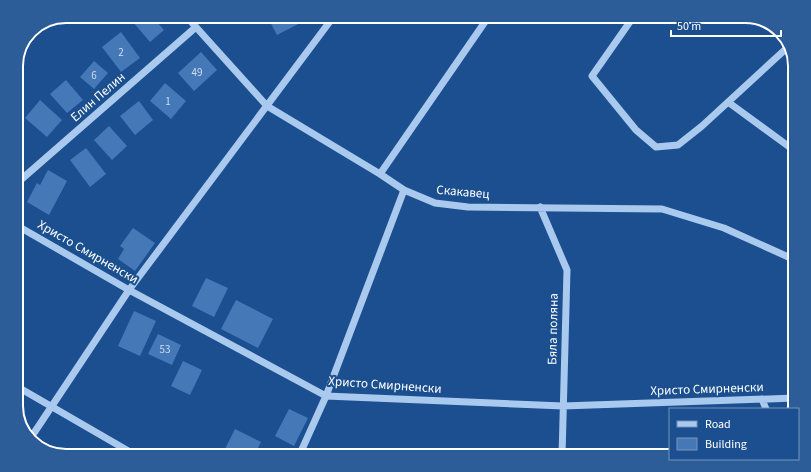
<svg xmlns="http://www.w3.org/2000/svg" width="811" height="472" font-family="'Source Sans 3',sans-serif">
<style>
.building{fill:#4478b7}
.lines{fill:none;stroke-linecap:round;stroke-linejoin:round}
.minor{stroke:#a9c9ee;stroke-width:7}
.labels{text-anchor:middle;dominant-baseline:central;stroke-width:4;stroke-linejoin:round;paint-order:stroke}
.number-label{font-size:11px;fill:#d0dded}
.street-label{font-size:13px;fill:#fff;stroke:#1b4f8f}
.rim{fill:none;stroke:#fff;stroke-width:2}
</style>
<rect width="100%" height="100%" fill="#1b4f8f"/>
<path class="building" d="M139 16H152L164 30 150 42 133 22Z
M267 16H314L277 35Z
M121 32 140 58 121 72 102 47Z
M201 52 217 70 194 91 178 73Z
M94 61 108 73 94 89 80 77Z
M66 80 83 100 67 113 50 94Z
M165 83 186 101 171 119 150 101Z
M40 100 62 120 47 137 25 118Z
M139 101 153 120 135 135 120 116Z
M109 126 127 146 112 160 94 140Z
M86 148 106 174 90 187 70 160Z
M48 170 67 181 49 215 27 202 37 183 40 185Z
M133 228 155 243 135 271 118 259 124 249 120 246Z
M206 278 228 288 214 317 192 306Z
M236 300 273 319 258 348 221 329Z
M134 311 156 321 140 356 118 346Z
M158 334 181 345 172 365 148 354Z
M183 361 202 370 190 395 171 386Z
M289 409 308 418 294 446 275 436Z
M235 429 261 442 254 456H239L225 449Z"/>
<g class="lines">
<path class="minor" d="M186 16 267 106 380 174 404 190 435 203 468 207 662 209 724 228 795 260
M634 16 592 76 636 130 656 147 678 145 702 126 789 46
M728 102 795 151
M380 174 489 16
M16 184 196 27
M540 207 567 270 562 456
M16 225 129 290 326 396 563 406 795 398
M16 386 137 456
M762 399 766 409
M30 439 129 290 334 16
M299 456 326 396 404 190"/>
</g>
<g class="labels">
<g class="number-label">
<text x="121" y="52">2</text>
<text x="197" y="72">49</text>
<text x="94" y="75">6</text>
<text x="168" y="101">1</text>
<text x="165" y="349">53</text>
</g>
<g class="street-label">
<text transform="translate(98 97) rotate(-41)">Елин Пелин</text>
<text transform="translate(463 192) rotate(5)">Скакавец</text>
<text transform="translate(88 252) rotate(30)">Христо Смирненски</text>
<text transform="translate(553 329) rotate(-89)">Бяла поляна</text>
<text transform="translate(385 385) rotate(4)">Христо Смирненски</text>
<text transform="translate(707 389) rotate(-2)">Христо Смирненски</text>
</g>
</g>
<path d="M0 0H811V472H0ZM66 23H745A43 43 0 0 1 788 66V406A43 43 0 0 1 745 449H66A43 43 0 0 1 23 406V66A43 43 0 0 1 66 23Z" fill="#2d5d98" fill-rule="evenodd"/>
<path class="rim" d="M66 23H745A43 43 0 0 1 788 66V406A43 43 0 0 1 745 449H66A43 43 0 0 1 23 406V66A43 43 0 0 1 66 23Z"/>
<rect x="669" y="408" width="130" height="52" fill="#1b4f8f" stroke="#7695bc"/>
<rect x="677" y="421" width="20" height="6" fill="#a9c9ee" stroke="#7695bc"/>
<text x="705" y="428" font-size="12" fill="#ffffff">Road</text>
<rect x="677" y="438" width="20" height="12" fill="#4478b7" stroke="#7695bc"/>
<text x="705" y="448" font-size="12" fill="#ffffff">Building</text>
<path d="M671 30v6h110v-6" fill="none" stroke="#ffffff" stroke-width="2"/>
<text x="677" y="30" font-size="12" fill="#ffffff" stroke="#1b4f8f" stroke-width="3" paint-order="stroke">50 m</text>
</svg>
